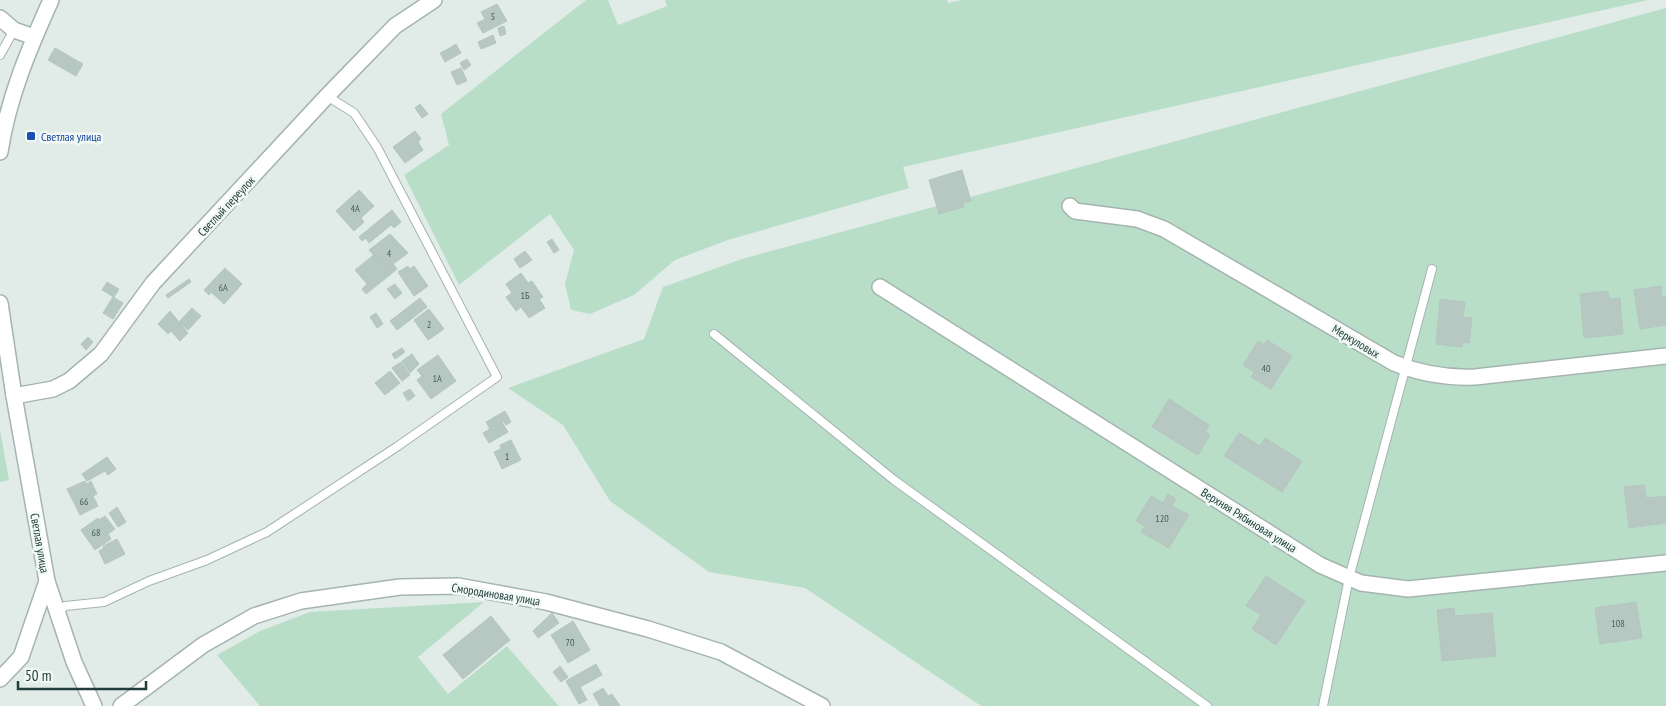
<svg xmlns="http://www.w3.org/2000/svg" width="1666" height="706" font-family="'PT Sans Narrow',sans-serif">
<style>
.green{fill:#b9dec8}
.building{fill:#b7c7c2;stroke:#b4c6c1}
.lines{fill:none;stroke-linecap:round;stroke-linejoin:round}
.service-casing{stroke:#a4b4b1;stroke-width:10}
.minor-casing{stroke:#a4b4b1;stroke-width:18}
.tertiary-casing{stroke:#a4b4b1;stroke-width:18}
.service{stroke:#fff;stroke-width:8}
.minor{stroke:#fff;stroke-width:15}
.tertiary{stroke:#fff;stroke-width:15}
.transit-dot{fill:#1a4fb4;stroke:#f2f9f6;stroke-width:2}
.labels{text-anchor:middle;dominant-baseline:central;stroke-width:5;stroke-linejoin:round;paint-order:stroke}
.number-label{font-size:10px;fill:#46605c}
.transit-label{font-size:12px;fill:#164399;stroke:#f2f9f6;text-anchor:start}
.street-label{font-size:12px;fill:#213e3a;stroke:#f2f9f6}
</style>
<rect width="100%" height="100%" fill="#e1ece9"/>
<path class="green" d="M586 0H608L618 25 667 6 665 0H947L948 3 963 0H1648L903 167 909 188 728 240 675 260 634 295 590 314 571 310 565 284 574 250 550 214 459 285 404 175 449 145 441 114Z
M1666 8V706H981L805 588 709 572 610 501 563 425 508 388 644 339 663 287 742 259Z
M0 430 9 480 0 482Z
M484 602 418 657 448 694 507 646 559 706H260L217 655 260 631 310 612Z"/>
<path class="building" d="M497 4 507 21 483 33 477 23 485 19 481 12Z
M504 26 506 34 500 36 498 28Z
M493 35 496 43 481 49 478 42Z
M456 44 461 53 452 58 448 49Z
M55 48 83 64 76 76 48 60Z
M448 49 452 58 445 62 440 53Z
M467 59 471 65 464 70 460 63Z
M461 68 467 81 457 85 451 72Z
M420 104 428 114 422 118 415 108Z
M415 131 421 139 418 142 423 150 405 163 393 147Z
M962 170 971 201 963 203 964 207 939 214 929 180Z
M359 190 374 206 361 218 364 222 354 231 336 211Z
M392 210 401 222 394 228 391 225 369 243 366 238 362 241 359 237Z
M390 234 408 253 393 264 397 269 391 274 369 250Z
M552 239 559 250 554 253 547 242Z
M525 251 532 260 520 268 514 259Z
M375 254 391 274 366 294 362 289 367 284 355 270Z
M408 266 409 269 414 266 428 286 414 296 398 272Z
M225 268 242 284 224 304 211 292 209 295 204 290Z
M521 273 528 283 532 281 543 297 539 299 545 308 529 318 521 307 516 311 506 297 512 293 506 284Z
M189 279 191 282 168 298 166 295Z
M107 282 119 289 114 297 102 290Z
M395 284 402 293 395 299 387 289Z
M1661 286 1662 297 1666 296V325L1640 329 1634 290Z
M1608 291 1609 299 1620 298 1623 334 1584 338 1580 294Z
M113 297 123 303 113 319 103 313Z
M420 298 427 307 397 330 390 321Z
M1440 299 1465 302 1463 317 1472 318 1469 343 1462 342V347L1436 344Z
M192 308 201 316 188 330 179 322Z
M429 309 444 329 428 340 414 320Z
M170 311 188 333 180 341 171 331 168 334 158 324Z
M376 313 383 324 377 328 370 317Z
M88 337 93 342 86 350 81 344Z
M1267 340 1292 356 1271 389 1251 377 1254 372 1243 365 1258 341 1264 345Z
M402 348 405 352 395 359 392 354Z
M412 354 419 364 410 373 402 361Z
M438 355 456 381 431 399 417 380 422 376 417 370Z
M401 362 410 375 402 381 392 368Z
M390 371 400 383 385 395 375 383Z
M410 389 415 396 408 401 403 393Z
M1169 399 1209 425 1205 432 1210 435 1198 455 1152 427Z
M505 411 511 422 506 425 503 421 490 429 486 422Z
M502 422 508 432 489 443 483 433Z
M1239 433 1260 446 1265 438 1302 461 1282 492 1224 456Z
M511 440 521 460 502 469 494 452 501 449 500 445Z
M107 457 116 469 108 475 105 471 87 481 82 474Z
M85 481 87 484 91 481 97 494 93 496 98 506 80 515 67 489Z
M1644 485 1646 498 1666 496V523L1629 528 1624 487Z
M1168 494 1176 499 1172 506 1189 515 1169 548 1141 532 1145 526 1136 521 1151 496 1163 503Z
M117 507 126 522 118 527 109 513Z
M105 516 115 529 108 534 111 539 95 550 81 530 98 518 99 520Z
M117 539 125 554 105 564 99 551 104 548 103 546Z
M1266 576 1305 601 1276 645 1252 629 1261 615 1246 606Z
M1636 602 1642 638 1600 644 1595 608Z
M1454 608 1455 616 1492 613 1496 656 1442 661 1437 610Z
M552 613 559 623 538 638 533 631Z
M491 616 510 640 463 679 443 655Z
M573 621 590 650 568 663 551 635Z
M596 664 602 675 580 687 587 700 579 704 566 681Z
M560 666 568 677 561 682 553 672Z
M603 688 608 696 612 694 620 706H600L593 694Z"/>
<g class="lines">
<g class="service-casing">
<path id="service" d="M0 55 14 30
M714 334 894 480 1207 706
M58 613 65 606 104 602 149 581 207 560 267 532 398 446 497 377 377 147 354 113 327 96
M1323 706 1349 578 1432 269"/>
</g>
<g class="minor-casing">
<path id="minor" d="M0 18 14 30 34 37
M1070 206 1075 211 1137 219 1164 229 1394 363C1421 374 1446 378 1475 377L1666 356
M880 287 1320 565 1361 583 1408 589 1666 563
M14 396 53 389 69 381 101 354 153 283 327 96 395 26 434 0
M0 679 21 657 47 581
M121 706 203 645 254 616 301 601 400 587 458 586 546 602 648 629 721 652 822 706"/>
</g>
<g class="tertiary-casing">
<path id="tertiary" d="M0 152C8 98 29 49 51 0
M0 303 14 396 47 581 74 662 94 706"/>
</g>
<use href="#service" class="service"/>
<use href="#minor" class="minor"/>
<use href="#tertiary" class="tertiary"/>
</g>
<rect class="transit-dot" x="26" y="131" width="10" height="10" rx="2.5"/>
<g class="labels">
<g class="number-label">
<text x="493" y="16">5</text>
<text x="355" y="208">4А</text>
<text x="389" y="253">4</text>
<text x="223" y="287">6А</text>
<text x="525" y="295">1Б</text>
<text x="429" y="324">2</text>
<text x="1266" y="368">40</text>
<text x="437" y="378">1А</text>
<text x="507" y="456">1</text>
<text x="84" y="501">66</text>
<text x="1162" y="518">120</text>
<text x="96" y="532">68</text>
<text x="1618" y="623">108</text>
<text x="570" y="642">70</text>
</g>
<g class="transit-label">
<text x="41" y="136">Светлая улица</text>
</g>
<g class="street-label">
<text transform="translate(226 206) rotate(-47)">Светлый переулок</text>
<text transform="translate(1356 341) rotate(31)">Меркуловых</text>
<text transform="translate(1249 520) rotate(32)">Верхняя Рябиновая улица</text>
<text transform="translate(40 543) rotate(80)">Светлая улица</text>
<text transform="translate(496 594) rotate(9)">Смородиновая улица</text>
</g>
</g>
<path d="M18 681v8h128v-8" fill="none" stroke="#213e3a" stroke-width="2.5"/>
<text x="25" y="681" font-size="15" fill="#213e3a" stroke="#f2f9f6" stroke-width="4" paint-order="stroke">50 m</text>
</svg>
